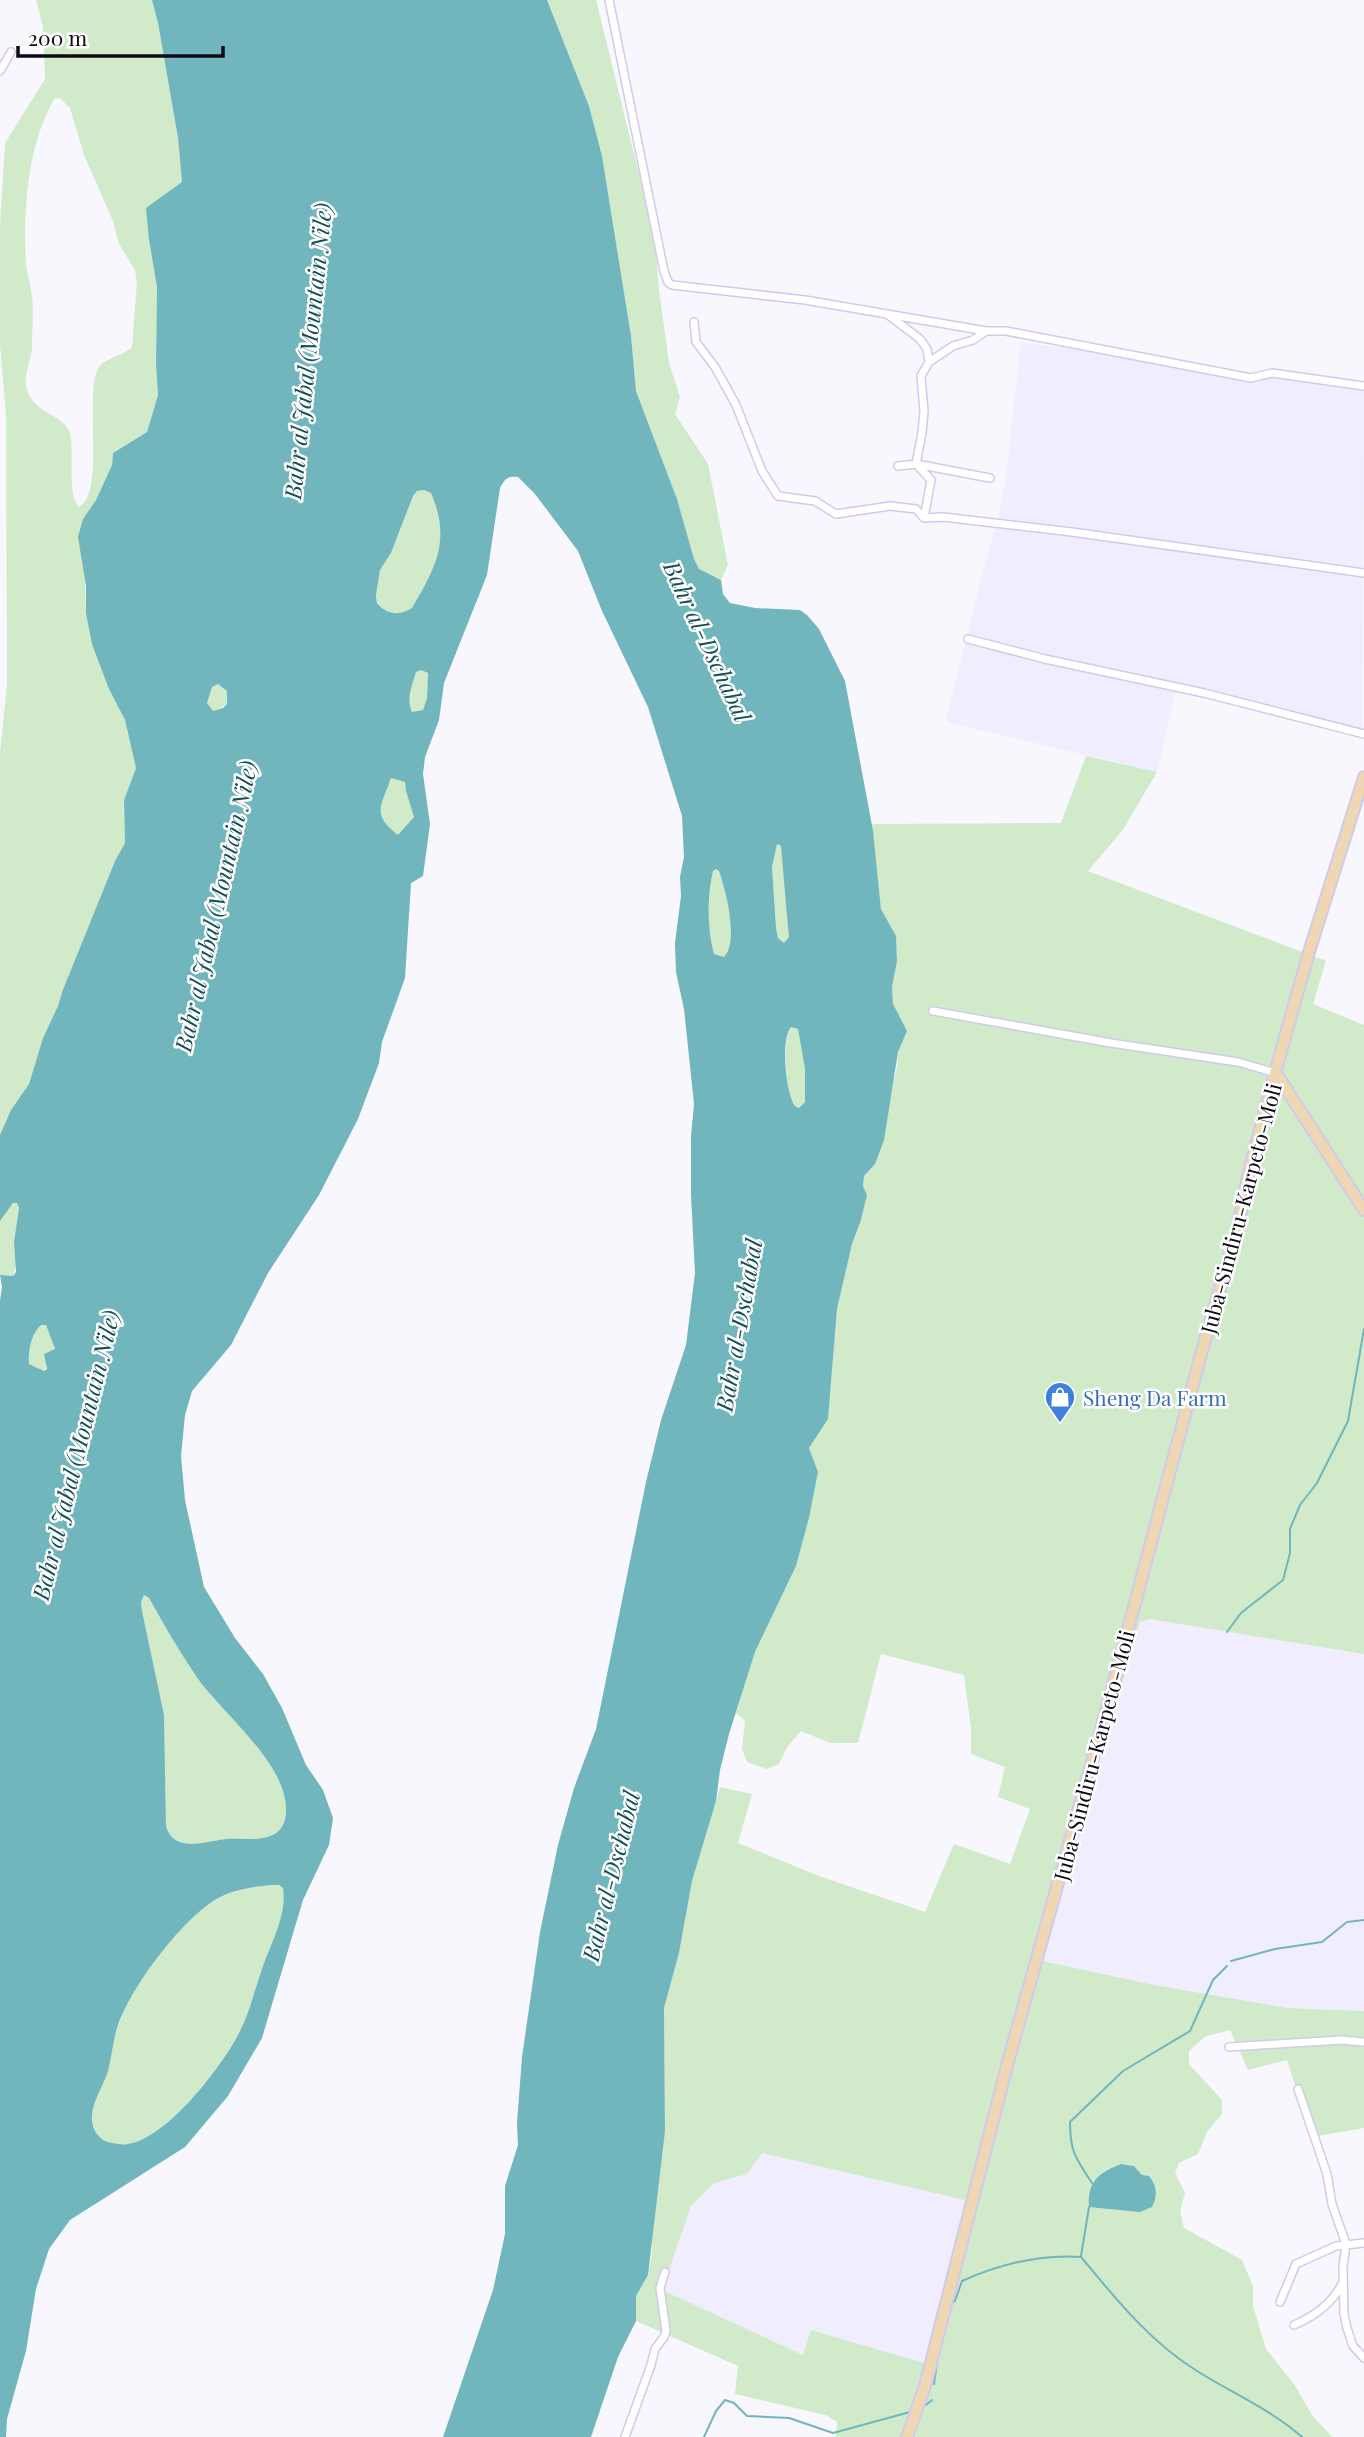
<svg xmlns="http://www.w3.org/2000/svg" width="1364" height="2437" font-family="'Playfair Display',serif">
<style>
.built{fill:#f0edfe}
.green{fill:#d0eaca;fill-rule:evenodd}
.water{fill:#71b5bd;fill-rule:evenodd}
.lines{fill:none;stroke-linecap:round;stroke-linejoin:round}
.stream{stroke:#71b5bd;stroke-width:2}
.minor-casing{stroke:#d1caec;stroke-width:10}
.secondary-casing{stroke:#d1caec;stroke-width:14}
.minor{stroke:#fff;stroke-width:7}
.secondary{stroke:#eed7b2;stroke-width:10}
.labels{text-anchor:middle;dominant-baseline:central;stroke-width:5;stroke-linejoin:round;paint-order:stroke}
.street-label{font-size:21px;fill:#0c0a15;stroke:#fff}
.shop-label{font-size:21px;fill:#366cbe;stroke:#fff;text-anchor:start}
.water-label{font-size:23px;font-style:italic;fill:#135056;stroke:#fff}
</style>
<rect width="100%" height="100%" fill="#f8f7fe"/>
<path class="built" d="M1021 342 1364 389 1363 730 1176 690 1157 772 946 722 980 582 998 519 1006 478Z
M1150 1619 1364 1654V2011L1288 2008 1154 1985 1042 1962 1140 1622Z
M762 2153 965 2200 924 2364 812 2330 804 2355 661 2290 691 2206 714 2183 747 2174Z"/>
<path class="green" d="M36 0H152L158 23 178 138 182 182 149 240 157 287 156 364 158 395 147 432 113 453 112 465 96 500 83 519 86 613 109 689 125 720 136 768 124 800 125 843 115 861 62 992 58 1006 43 1038 29 1084 11 1110 0 1135V753L7 684 6 414 0 345V226L5 143 45 79 43 27ZM55 98 61 99 70 108 84 155 113 221 119 244 135 270 137 283 132 347C122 357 103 357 97 371 85 399 105 494 79 507 66 492 75 454 70 434 66 415 34 414 27 390 22 374 33 359 32 344 32 328 34 311 32 296 31 285 27 275 26 264 23 212 27 144 55 98Z
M547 0H596L655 239 659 290 669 363 680 397 675 414 708 464 728 565 721 580 699 569 694 559 677 499 636 391 631 336 602 156 589 106Z
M424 490 431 493C451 541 436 567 412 609 400 616 387 615 378 603L376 595 380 570 391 553 413 496 417 491Z
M421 670 428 673 427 698 423 710 412 712C406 699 412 686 416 672Z
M218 684 227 691V704L218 710 213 711 207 703 212 687Z
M1086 756 1157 772 1122 831 1088 871 1326 961 1313 1004 1364 1025V1654L1150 1619 1140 1622 1042 1961 1154 1985 1288 2008 1364 2011V2128L1312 2137 1287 2060 1248 2070 1230 2030 1206 2036 1189 2051V2064L1222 2100V2114L1207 2132 1198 2154 1179 2163 1175 2173 1185 2193 1180 2211 1184 2228 1242 2260 1253 2286V2306L1266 2349 1294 2384 1312 2415 1332 2437H836L837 2422 826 2415 735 2394 738 2366 636 2321V2296L648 2275 652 2253 653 2216 665 2131 664 2008 679 1953 692 1881 720 1787 752 1794 738 1843 819 1876 925 1912 954 1844 1010 1864 1030 1809 998 1797 1005 1767 971 1754V1728L964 1675 881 1654 858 1743H830L801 1731 787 1747 779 1764 767 1769 747 1762 742 1749 745 1721 736 1713 755 1652 796 1566 809 1518 818 1472 809 1448 828 1419 837 1309 852 1244 861 1220 867 1195 863 1186 864 1176 875 1164 897 1067 898 1052 907 1031 893 1005 892 987 897 961 896 936 881 909 872 824 1061 823ZM762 2153 965 2200 924 2363 811 2330 803 2355 662 2290 691 2206 714 2183 747 2174ZM1121 2164 1134 2166 1142 2175 1092 2183 1105 2170Z
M391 778 406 782V791L414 817 398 835C369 810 382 808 391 778Z
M777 844 781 846 789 937 784 943 778 938 776 928 772 867Z
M716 869 719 871C726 891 739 940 724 957L714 954C706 927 708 898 713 871Z
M791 1027 798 1029 805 1069V1102L799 1108 795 1106C786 1093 781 1040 791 1027Z
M13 1203H17L19 1208 14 1242 16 1265 13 1276 0 1275V1221Z
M41 1325H46L55 1350 44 1371 29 1364C28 1351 31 1334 41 1325Z
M144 1595 149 1598C164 1625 179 1651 196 1676 221 1713 288 1763 286 1812 284 1847 248 1837 226 1839 206 1841 174 1854 166 1826L164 1715 142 1611 141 1602Z
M280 1885 283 1887C287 1916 272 1943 262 1969 255 1989 250 2009 241 2029 226 2061 141 2178 100 2136 81 2118 101 2092 107 2072 112 2057 113 2041 118 2026 131 1986 179 1924 214 1901 232 1889 258 1885 280 1885Z"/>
<path class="water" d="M152 0H547L589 106 602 156 631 336 636 391 677 499 694 559 699 569 721 580 723 594 730 603 755 608 800 610 807 615 819 629 845 681 873 831 881 909 896 936 897 961 892 987 893 1004 907 1031 898 1052 884 1140 875 1164 864 1176 863 1186 867 1195 861 1220 852 1244 837 1309 828 1419 809 1448 818 1472 809 1518 796 1566 755 1652 729 1734 720 1770 716 1801 692 1881 679 1953 664 2008 665 2131 648 2275 636 2296V2321L618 2357 591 2437H443L493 2290 505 2234V2186L518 2145 517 2123 522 2057 540 1932 558 1845 574 1788 596 1729 646 1482 661 1420 686 1345 695 1273 691 1195V1136L694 1104 684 1009 676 972 675 943 681 896 680 877 684 857 682 816 648 707 602 611 578 551 535 494 518 477C508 476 505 478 500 488L487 575 444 683 439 720 425 757 423 774 430 824 423 876 411 883 405 978 382 1042 379 1063 358 1119 319 1195 268 1273 231 1345 192 1391 185 1415 181 1456 185 1500 204 1587 235 1638 263 1674 282 1708 306 1765 323 1790 333 1818 329 1845 303 1900 262 2038 228 2096 185 2147 70 2220 49 2249 36 2289 26 2351 7 2419 6 2437H0V1301L2 1287 0 1275 13 1276 16 1272 14 1242 19 1208 17 1203H13L0 1221V1135L11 1110 29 1084 43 1038 58 1006 62 992 115 861 125 843 124 800 136 768 125 720 109 689 92 644 86 613V586L78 537 83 519 96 500 112 465 113 453 147 432 158 395 156 364 157 287 149 240 146 208 182 182 178 138 158 23ZM424 490 431 493C451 540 436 567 412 608 400 616 387 615 377 603L376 595 380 570 391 553 413 496 417 491ZM421 670 428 673 427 698 423 710 412 712C406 699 412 686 416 672ZM218 684 227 691V704L223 708 213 711 207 703 212 687ZM391 778 405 782 406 791 414 817 398 835C370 813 382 806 391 778ZM777 844 781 846 788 928 789 937 784 943 778 938 776 928 772 867ZM716 869 719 871C726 891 739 941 724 957L714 954C707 928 707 898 713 871ZM791 1027 798 1029 805 1069V1102L799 1108 795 1106C786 1093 780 1040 791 1027ZM41 1325H46L55 1349 44 1354 47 1369 44 1371 29 1364C28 1351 31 1334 41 1325ZM144 1595 149 1598C164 1625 179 1651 196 1676 221 1713 288 1763 286 1812 284 1847 248 1837 226 1839 206 1841 174 1854 166 1826L164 1715 142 1611 141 1602ZM271 1885H279L283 1888C287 1916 271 1943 262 1969 255 1989 250 2010 241 2029 225 2063 159 2151 118 2144 111 2143 104 2142 99 2136 81 2116 102 2091 108 2071 112 2056 113 2040 118 2025 132 1986 180 1922 215 1900 232 1890 251 1887 271 1885Z
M1121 2164 1134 2166 1142 2175 1149 2176C1157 2186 1158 2195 1152 2207L1140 2212 1089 2207C1087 2182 1099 2172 1121 2164Z"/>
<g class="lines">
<path class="stream" d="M1227 1632 1241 1613 1283 1580 1290 1553V1529L1300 1505 1317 1483 1348 1421 1364 1329
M1231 1961 1275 1949 1322 1942 1347 1922 1364 1920
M1092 2183C1076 2159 1070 2152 1070 2122L1123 2071 1190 2031 1213 1980 1227 1966
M1081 2256 1089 2207
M951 2304 955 2301 962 2281C1000 2264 1039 2254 1081 2257 1116 2299 1150 2342 1197 2371 1232 2393 1270 2409 1302 2437
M934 2384 938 2355
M922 2408 932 2400
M704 2437 716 2411 725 2400 734 2403 747 2416 789 2418 833 2433 910 2412"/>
<g class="minor-casing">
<path id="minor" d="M609 0 664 271 668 282 672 285 805 300 986 331H1006L1251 378 1272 373 1364 386
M0 71 11 52
M887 314 920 339 927 349 929 362 921 376 924 411 922 433 916 464 931 480 924 518
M694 322 696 342 715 367 736 405 762 471 778 496 815 501 836 514 890 506 916 509 924 518 943 517 1072 532 1364 573
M929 362 953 346 973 340 986 331
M898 466 916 464 990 478
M968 639 1045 659 1204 693 1364 734
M933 1011 1111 1043 1238 1062 1276 1073
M1229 2047 1341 2040 1364 2042
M1298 2089 1327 2174 1332 2204 1346 2244 1343 2267 1344 2314 1347 2328 1353 2346 1364 2358
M1280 2302 1296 2264 1336 2246 1364 2243
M1294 2325C1315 2316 1333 2303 1343 2282
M625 2437 651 2365 655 2349 664 2337 666 2331 660 2288 665 2272"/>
</g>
<g class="secondary-casing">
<path id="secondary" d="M1276 1073 1364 1210
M907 2437 925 2386 1009 2058 1109 1701 1200 1358 1240 1218 1248 1176 1273 1080 1309 952 1364 777"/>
</g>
<use href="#minor" class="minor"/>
<use href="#secondary" class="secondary"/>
</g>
<defs>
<g id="shop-pin" transform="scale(1.575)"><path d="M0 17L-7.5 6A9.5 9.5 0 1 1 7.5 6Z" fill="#3f7fe0" stroke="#fff"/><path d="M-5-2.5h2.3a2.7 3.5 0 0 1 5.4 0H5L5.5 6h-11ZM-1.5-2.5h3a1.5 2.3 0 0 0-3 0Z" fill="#fff"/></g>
</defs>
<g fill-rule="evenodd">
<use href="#shop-pin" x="1060" y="1397"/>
</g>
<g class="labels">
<g class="street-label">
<text transform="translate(1240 1208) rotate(-75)">Juba-Sindiru-Karpeto-Moli</text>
<text transform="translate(1093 1755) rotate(-75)">Juba-Sindiru-Karpeto-Moli</text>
</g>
<g class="shop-label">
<text x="1083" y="1397">Sheng Da Farm</text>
</g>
<g class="water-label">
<text transform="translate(307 351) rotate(-84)">Bahr al Jabal (Mountain Nile)</text>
<text transform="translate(708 641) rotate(65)">Bahr al-Dschabal</text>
<text transform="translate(215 906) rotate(-77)">Bahr al Jabal (Mountain Nile)</text>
<text transform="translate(738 1325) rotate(-80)">Bahr al-Dschabal</text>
<text transform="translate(75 1455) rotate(-76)">Bahr al Jabal (Mountain Nile)</text>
<text transform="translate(610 1876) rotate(-76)">Bahr al-Dschabal</text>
</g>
</g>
<path d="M18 46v10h205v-10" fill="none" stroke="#0c0a15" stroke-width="3.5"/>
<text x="28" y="46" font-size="21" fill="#0c0a15" stroke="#ffffff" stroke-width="5" paint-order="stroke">200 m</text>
</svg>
